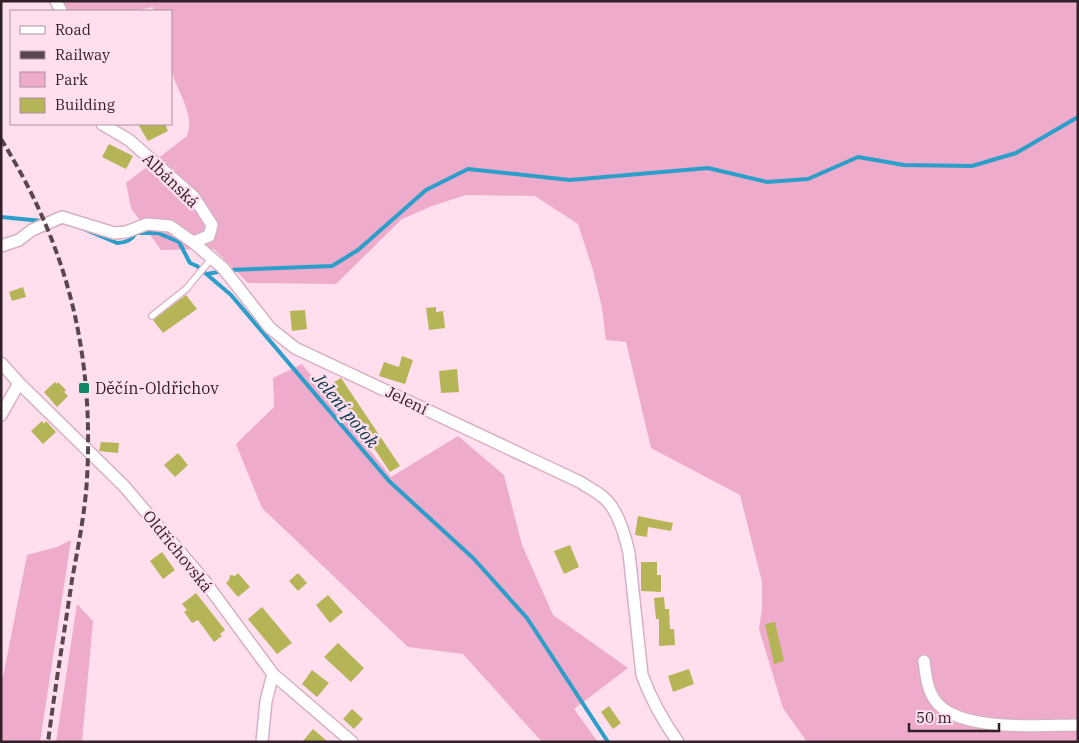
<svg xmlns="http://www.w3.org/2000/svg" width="1079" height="743" font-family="'IBM Plex Serif',serif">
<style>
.green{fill:#efabcc}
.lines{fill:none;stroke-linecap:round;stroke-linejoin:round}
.stream{stroke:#2b9ec9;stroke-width:4}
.building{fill:#b5b457}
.lane-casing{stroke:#d7b0c2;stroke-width:8}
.street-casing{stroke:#d7b0c2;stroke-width:14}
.lane{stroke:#fff;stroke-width:5.5}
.street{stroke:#fff;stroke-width:11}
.rail{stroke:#594750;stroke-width:4;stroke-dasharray:8 4;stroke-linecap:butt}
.poi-dot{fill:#128767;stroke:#ffdeed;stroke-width:2}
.labels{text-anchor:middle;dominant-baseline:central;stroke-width:5;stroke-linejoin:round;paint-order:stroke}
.street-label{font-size:16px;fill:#302129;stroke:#ffdeed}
.poi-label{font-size:16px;fill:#302129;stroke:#ffdeed;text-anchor:start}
.water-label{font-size:18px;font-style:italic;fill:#06384a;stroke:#ffdeed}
</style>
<rect width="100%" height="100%" fill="#ffdeed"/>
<path class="green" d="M61 1H1078V742H807L783 708 759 629 762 609V582L740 495 651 448 626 342 606 340 602 308 593 270 578 224 535 196 466 195 432 206 402 219 336 284 248 283 214 249 161 250 131 208 126 183 187 136C196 112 174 89 171 66 169 48 171 29 171 11H153V7L135 11H66Z
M302 364 391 477 458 436 504 475 522 545 553 615 628 668 574 709 598 742H542L463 654 408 647 262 508 236 444 274 407 273 378Z
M71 540 40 742H1V677H3L27 555 57 547Z
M77 604 93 621 82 742H56Z"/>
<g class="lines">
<path class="stream" d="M1 217 42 221
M79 227 117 243C126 243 132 240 136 233H158L179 242 190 263 197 266 231 295 389 481 473 558 527 618 608 742
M207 274 229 270 332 266 358 250 426 190 468 169 570 180 708 168 767 182 808 179 858 157 904 165 972 166 1016 153 1078 117"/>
</g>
<path class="building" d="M138 124H165L168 131 148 141Z
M109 144 133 156 126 169 102 157Z
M23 287 26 297 12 301 9 292Z
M186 295 197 309 163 333 153 320Z
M436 307V312L443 311 445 328 429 330 426 308Z
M305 310 307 329 292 331 290 311Z
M402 356 413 360 405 384 379 376 384 362 399 367Z
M457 369 459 392 441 393 439 371Z
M341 378 400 466 390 472 331 384Z
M55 382 57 384 58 382 66 390 64 392 68 396 57 407 44 392Z
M42 421 44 424 46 421 56 432 43 444 31 431Z
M101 442 119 443 118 453 99 451Z
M178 453 188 465 175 477 164 465Z
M638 516 673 523 671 531 648 527 647 537 635 535Z
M570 545 579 567 564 574 554 551Z
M162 552 175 570 163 579 150 561Z
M641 562H657V575H661V592L641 591Z
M238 573 250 587 238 597 226 583 229 580 230 575 235 576Z
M298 573 307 583 298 591 289 581Z
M196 593 225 630 220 634 222 636 214 642 198 620 192 623 184 612 187 610 182 604Z
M328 595 343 612 330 623 316 605Z
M664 597 665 609H669L670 629H674L675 645 659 646V619H656L654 598Z
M262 607 292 643 277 654 248 619Z
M775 622 784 661 774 664 765 624Z
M338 643 364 668 351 682 324 657Z
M689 669 694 684 673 692 668 676Z
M312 670 329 683 317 697 302 684Z
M609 706 621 723 613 729 601 712Z
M352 709 363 719 354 729 343 719Z
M313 729 328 742H302Z"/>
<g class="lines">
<g class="lane-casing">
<path id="lane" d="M152 316 186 289 212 258"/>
</g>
<g class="street-casing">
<path id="street" d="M56 1 61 11
M102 124 129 140 194 197 212 225 209 236 193 242
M1 246 19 240 32 230 62 217 114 233 126 232 147 224 170 226 193 242 223 268 270 328 295 348 580 482C587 487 596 491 603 497 618 509 625 535 629 553L642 675C651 699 663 721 678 742
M1 363 19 383 124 486 203 579 273 674 352 742
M1 415 19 383
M924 661C926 676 927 692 938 704 964 732 1042 725 1078 725
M262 742 266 701 273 674"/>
</g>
<use href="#lane" class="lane"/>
<use href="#street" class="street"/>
<path class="rail" d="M1 139C68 247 94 353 87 479 85 513 78 547 72 580 64 634 55 688 48 742"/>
</g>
<rect class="poi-dot" x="78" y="382" width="12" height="12" rx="2.5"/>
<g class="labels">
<g class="street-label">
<text transform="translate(171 180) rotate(44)">Albánská</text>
<text transform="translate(407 400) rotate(26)">Jelení</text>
<text transform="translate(178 551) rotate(51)">Oldřichovská</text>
</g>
<g class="poi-label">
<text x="95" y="388">Děčín-Oldřichov</text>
</g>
<g class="water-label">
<text transform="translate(346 410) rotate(50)">Jelení potok</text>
</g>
</g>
<rect width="1079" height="743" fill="none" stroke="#302129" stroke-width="5"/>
<rect x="10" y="10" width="162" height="115" fill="#ffdeed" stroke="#ac929f"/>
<rect x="20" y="26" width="25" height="8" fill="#ffffff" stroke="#ac929f"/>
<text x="55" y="35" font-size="15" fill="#302129">Road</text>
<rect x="20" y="51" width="25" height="8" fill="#594750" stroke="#ac929f"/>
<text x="55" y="60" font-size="15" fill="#302129">Railway</text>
<rect x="20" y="72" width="25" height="15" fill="#efabcc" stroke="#ac929f"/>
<text x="55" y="85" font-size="15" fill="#302129">Park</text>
<rect x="20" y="98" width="25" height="15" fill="#b5b457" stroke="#ac929f"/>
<text x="55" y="110" font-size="15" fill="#302129">Building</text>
<path d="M909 723v8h90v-8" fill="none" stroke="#302129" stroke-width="2.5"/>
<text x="916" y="723" font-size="15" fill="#302129" stroke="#ffdeed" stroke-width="4" paint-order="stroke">50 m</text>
</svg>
